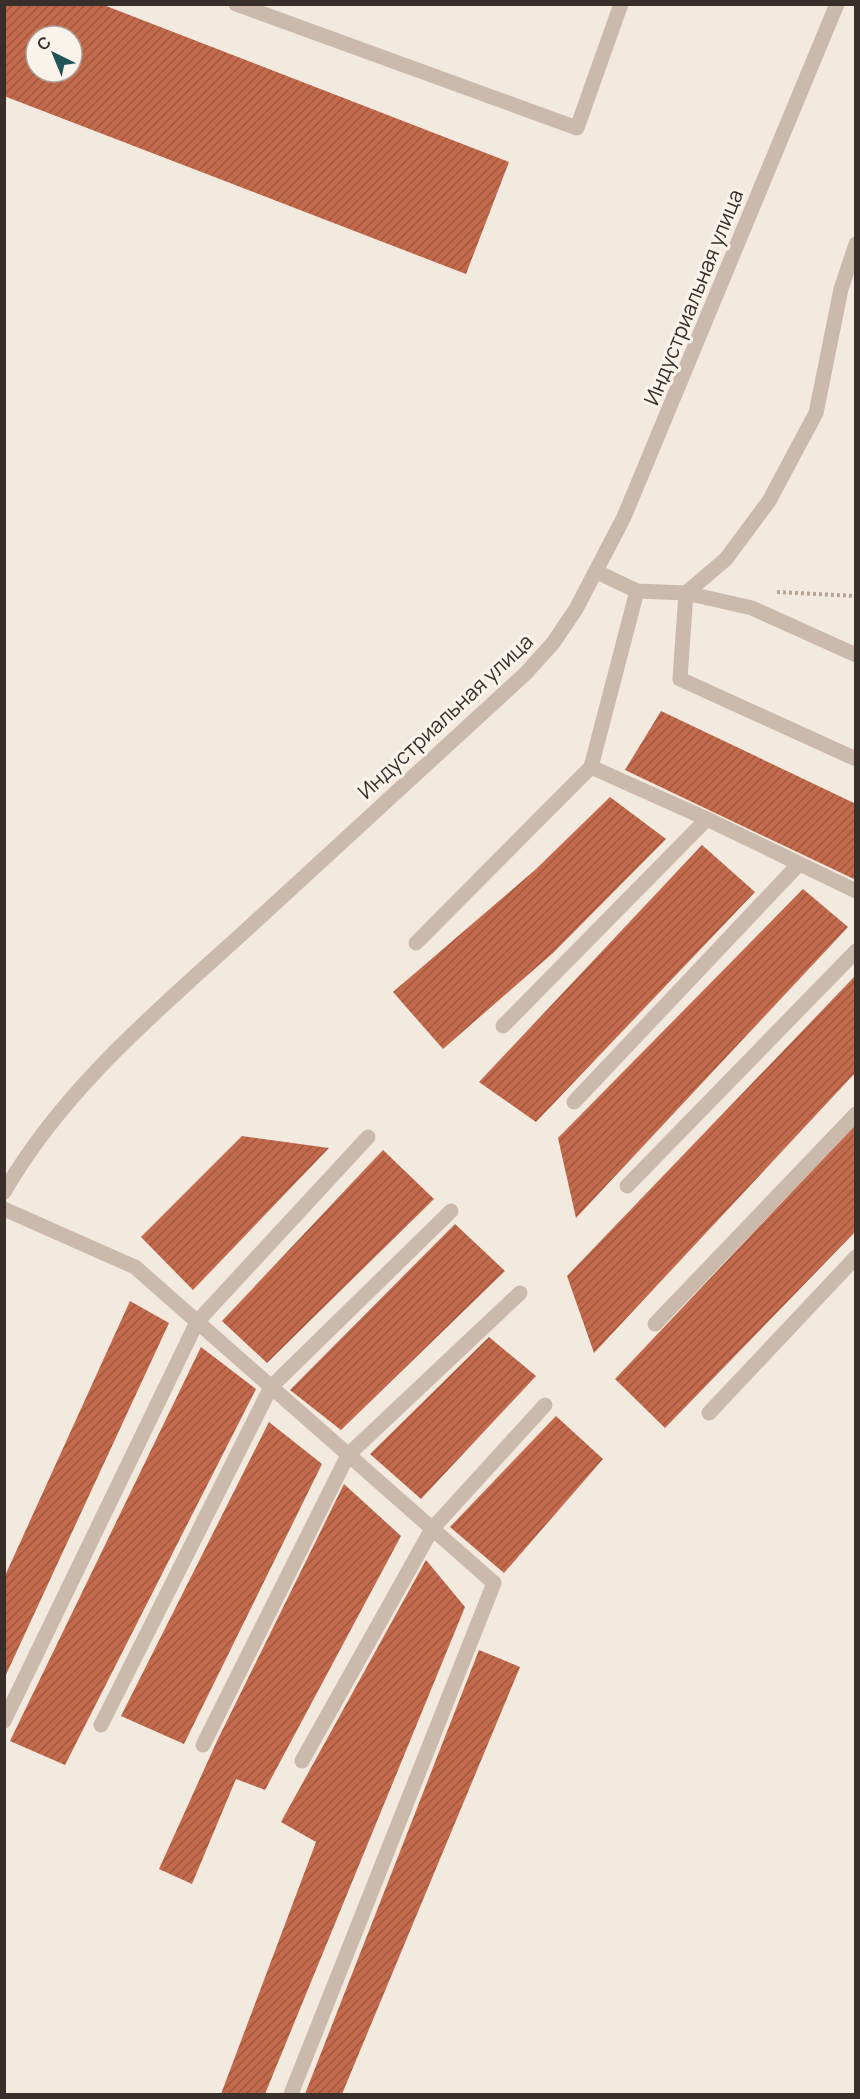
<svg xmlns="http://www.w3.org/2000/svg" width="860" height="2099" font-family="Manrope,sans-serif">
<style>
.building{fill:url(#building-hatch);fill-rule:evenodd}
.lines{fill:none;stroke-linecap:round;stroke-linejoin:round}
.path{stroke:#b6a495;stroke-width:4;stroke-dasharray:3 3;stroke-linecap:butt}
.lane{stroke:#cbbaab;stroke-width:15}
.street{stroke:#cbbaab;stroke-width:15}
.labels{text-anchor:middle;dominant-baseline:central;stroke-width:6;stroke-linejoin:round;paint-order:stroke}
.street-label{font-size:21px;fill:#382f2a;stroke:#faf3ec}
</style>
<defs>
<pattern id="building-hatch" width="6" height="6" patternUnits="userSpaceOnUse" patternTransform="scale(1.5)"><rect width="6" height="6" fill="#c36a4c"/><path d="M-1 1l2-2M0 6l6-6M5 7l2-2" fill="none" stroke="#9f583f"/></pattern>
</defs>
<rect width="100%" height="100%" fill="#f2e9df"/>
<path class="building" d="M4 4H101L509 162 466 274 4 96ZM36 36H72V72H36Z
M661 711 856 804V880L625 770Z
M610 797 666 839 553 953 443 1049 393 992 535 870Z
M702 845 755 892 536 1122 479 1082Z
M803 889 848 927 576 1218 558 1138Z
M856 975V1072L594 1353 567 1276Z
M856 1124V1231L665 1428 615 1379Z
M242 1136 329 1148 193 1290 141 1237Z
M383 1150 434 1199 267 1363 222 1321Z
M455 1224 505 1271 341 1430 290 1390Z
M130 1301 169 1323 4 1679V1578Z
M489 1337 536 1376 421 1499 370 1454Z
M201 1347 256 1389 65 1765 10 1741Z
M556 1416 603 1459 504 1573 450 1527Z
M269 1422 322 1464 184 1744 121 1716Z
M344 1484 401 1536 265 1790 236 1779 192 1884 159 1869 217 1741Z
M426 1560 465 1607 265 2094H221L316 1842 281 1822Z
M479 1650 520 1667 342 2094H305Z"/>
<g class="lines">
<path class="path" d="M777 592 856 596"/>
<path class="lane" d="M236 4 577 128 621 4
M597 572 637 591 686 593 726 559 769 501 816 413 841 289 856 244
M637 591 591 767 707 819 856 891
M856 655 752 608 686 593 680 679 856 759
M416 943 591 767
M503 1026 707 819
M574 1102 799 864
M627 1186 856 951
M4 1209 135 1267 494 1583 291 2094
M655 1324 856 1114
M709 1413 856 1257
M4 1721 197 1322 368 1137
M101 1725 271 1387 451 1211
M203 1745 348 1455 520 1293
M302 1761 432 1529 545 1405"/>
<path class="street" d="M4 1192C64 1088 157 1011 244 932 338 846 432 759 526 673L553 643 576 609 624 517 837 4"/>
</g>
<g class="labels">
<g class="street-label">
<text transform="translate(693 297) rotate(-68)">Индустриальная улица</text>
<text transform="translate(445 716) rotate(-43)">Индустриальная улица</text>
</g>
</g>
<rect width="860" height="2099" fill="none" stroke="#382f2a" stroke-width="12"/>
<g transform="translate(54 54) rotate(317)"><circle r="28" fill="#faf3ec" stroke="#aca59e" stroke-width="1.5"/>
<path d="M0-4.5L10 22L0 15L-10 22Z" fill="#205559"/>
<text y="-9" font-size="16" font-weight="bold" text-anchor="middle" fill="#382f2a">С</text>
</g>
</svg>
